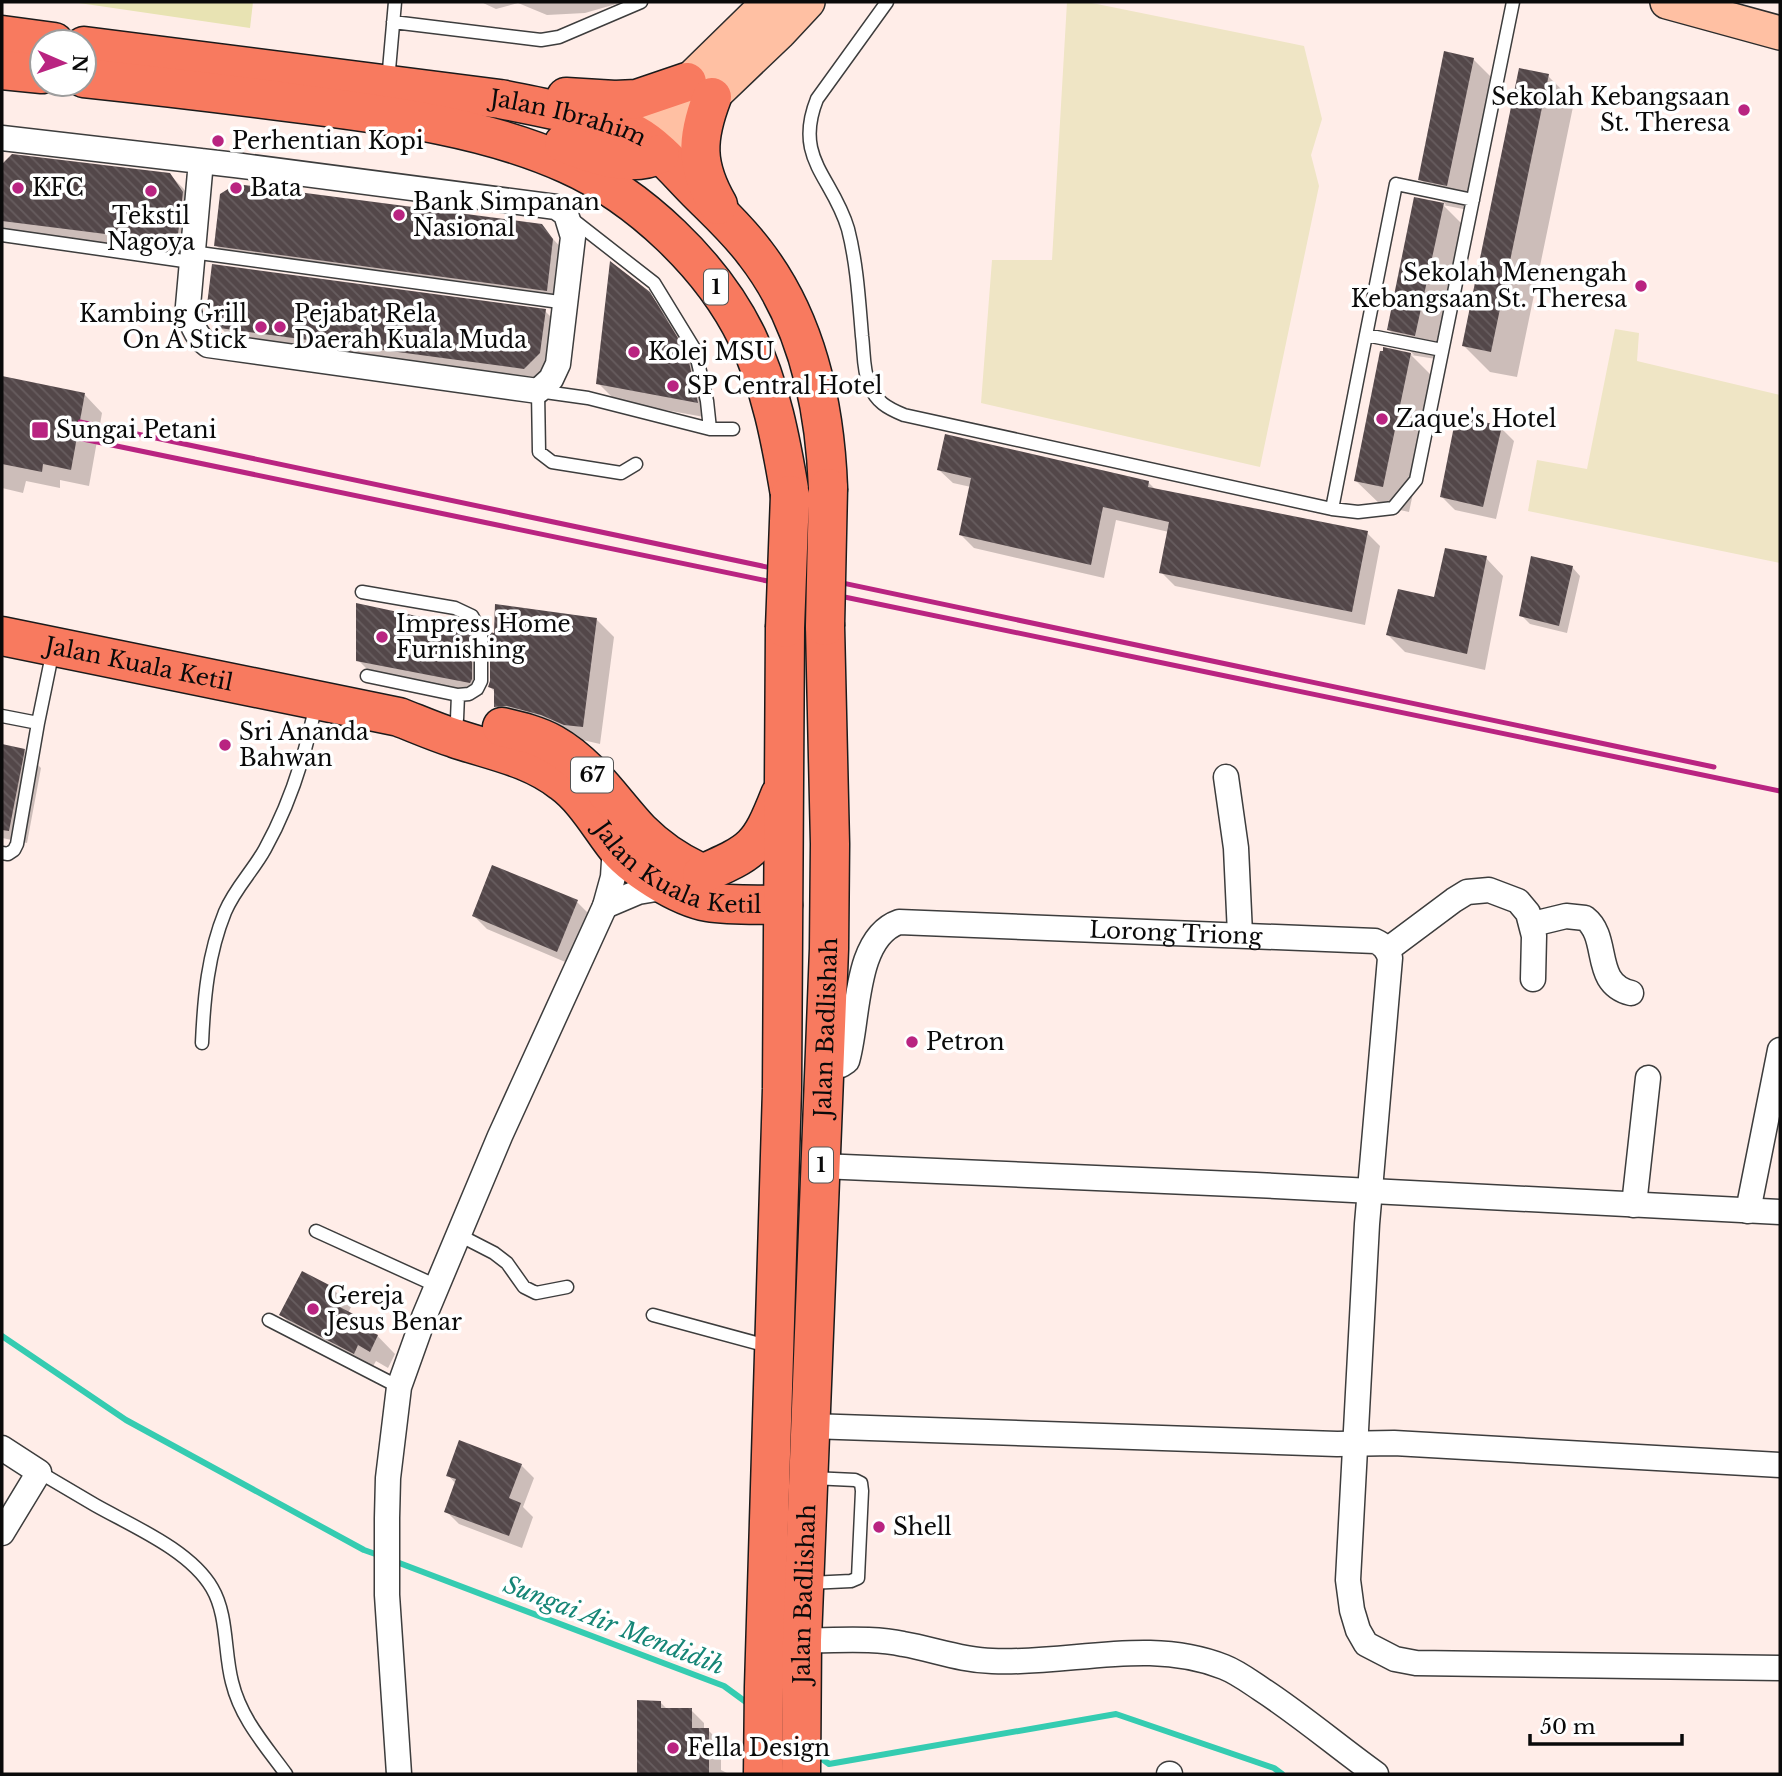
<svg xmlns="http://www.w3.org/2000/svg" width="1782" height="1776" font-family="'Libre Baskerville',serif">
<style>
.park{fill:#e8e3b3}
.pitch{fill:#efe5c5}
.shadow{fill:#0003}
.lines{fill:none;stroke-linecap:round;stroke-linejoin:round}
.stream{stroke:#35ccb1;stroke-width:6}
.building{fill:url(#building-back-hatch)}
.lane-casing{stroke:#3d3d3d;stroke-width:15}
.street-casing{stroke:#3d3d3d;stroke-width:27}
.secondary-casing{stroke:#2c2c2c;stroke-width:36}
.primary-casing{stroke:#1b1b1b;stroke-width:41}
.lane{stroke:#fff;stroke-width:12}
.street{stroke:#fff;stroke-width:24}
.secondary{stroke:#ffc0a3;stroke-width:33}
.primary{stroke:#f87a5f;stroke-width:38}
.rail{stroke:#b92481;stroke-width:5}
.primary-bridge-casing{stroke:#1b1b1b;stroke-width:41;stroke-linecap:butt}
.primary-bridge{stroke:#f87a5f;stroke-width:38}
.poi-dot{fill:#b92481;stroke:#fff;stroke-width:2.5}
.labels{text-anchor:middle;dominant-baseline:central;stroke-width:7;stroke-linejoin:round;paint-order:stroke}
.shield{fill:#fff;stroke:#545454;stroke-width:2}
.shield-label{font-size:21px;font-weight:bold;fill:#0a0a0a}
.poi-label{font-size:23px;fill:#0a0a0a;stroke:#fff;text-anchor:start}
.street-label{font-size:23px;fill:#0a0a0a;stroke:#fff}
.water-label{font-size:24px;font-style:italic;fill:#158576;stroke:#fff}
</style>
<defs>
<pattern id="building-back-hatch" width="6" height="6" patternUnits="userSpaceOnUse" patternTransform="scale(1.75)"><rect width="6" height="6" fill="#534749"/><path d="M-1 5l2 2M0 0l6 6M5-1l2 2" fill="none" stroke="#675d5f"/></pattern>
</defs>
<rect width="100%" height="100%" fill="#ffede8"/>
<path class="park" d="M72 2H253L250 28Z"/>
<path class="pitch" d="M1067 2H1087L1304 46 1322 119 1311 155 1319 186 1260 467 981 403 992 260H1052Z
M1615 329 1639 333 1637 361 1780 395V563L1528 511 1537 460 1587 469Z"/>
<path class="shadow" d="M481 2H623L585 13 547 15 518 3 496 9Z
M1473 59 1500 86 1473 211 1443 205 1469 231 1442 360 1411 355 1437 381 1409 512 1382 506 1355 480 1385 349 1414 355 1389 330 1415 199 1446 205 1420 179Z
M1548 76 1574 102 1517 377 1490 372 1463 345Z
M13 156 169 174 183 188 195 206 189 255 5 232 2 229V166Z
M541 226 566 253 560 304 229 259 216 245Z
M648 294 667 312 704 373 715 419 616 401 598 383Z
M545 311 558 324 553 367 537 381 234 341 220 327Z
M2 378 85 395 102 413 89 486 60 480V488L26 481 23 493 2 488Z
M1501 428 1514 441 1496 519 1455 510 1442 497Z
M939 470 1148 482 1157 491 1367 533 1380 546 1365 625 1175 586 1161 572 1169 532 1116 520 1104 578 974 548 961 535 971 487 953 483Z
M1486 558 1503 576 1485 670 1405 652 1388 635Z
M1572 567 1580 576 1567 633 1530 624 1521 615Z
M597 620 614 637 600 744 513 724 496 706V693L490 687Z
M467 629 485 649 483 695 371 673 358 660Z
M2 746 24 751 41 768 27 843 2 838Z
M577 902 590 915 570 964 487 929 474 916Z
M333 1289 351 1307 348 1313 364 1322 395 1354 388 1368 376 1361 371 1370 299 1332 281 1315Z
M521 1465 534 1478 523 1507 533 1517 522 1548 459 1524 446 1511 456 1484 448 1475Z
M639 1702H660L668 1710H691L704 1723V1730H708L721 1743V1770L729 1774H639Z"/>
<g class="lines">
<path class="stream" d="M2 1336 126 1420 364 1550 381 1556
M394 1561 724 1686 750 1705
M814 1753 829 1764 1116 1714 1274 1768 1282 1774"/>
</g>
<path class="building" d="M1444 51 1474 58 1447 186 1418 180Z
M1519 68 1549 74 1491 352 1462 346Z
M12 154 170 173 183 192 177 243 2 221V164Z
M236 184 542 224 553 239 547 291 214 246 220 194Z
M1414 197 1444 203 1415 336 1387 330Z
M610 261 650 292 687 353 698 403 596 384Z
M212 264 546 309 540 353 524 369 219 328 206 313Z
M1383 347 1411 353 1383 487 1354 481 1380 351H1383Z
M2 376 85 393 71 470 43 464 42 472 2 464Z
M1456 416 1502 426 1483 507 1440 497Z
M945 434 1149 481 1148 487 1368 531 1352 612 1159 573 1169 522 1103 507 1091 565 959 535 971 478 937 470Z
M1445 548 1487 556 1467 654 1386 635 1398 589 1434 597Z
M1531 556 1573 566 1559 626 1519 616Z
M356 603 468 627 472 634V679L470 683 356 661Z
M495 604 597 618 583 727 564 725 541 715 507 706 494 707V689L488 687 490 681V632L494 633Z
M2 744 25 749 9 831 2 830Z
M492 865 578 900 557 952 472 916Z
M302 1271 335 1288 328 1301 365 1320 362 1327 378 1335 370 1352 358 1345 354 1354 279 1315Z
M459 1440 522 1464 509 1498 521 1503 509 1536 444 1512 456 1479 446 1476Z
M637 1700 661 1701V1708H692V1728H709V1774H637Z"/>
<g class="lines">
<g class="lane-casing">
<path id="lane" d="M887 2 817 99C793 159 833 177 848 229 857 264 859 301 862 336 864 351 863 370 869 384 876 402 887 408 904 415L1332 509 1358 512 1393 508 1416 480 1513 2
M393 22 541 40 559 37 641 2
M388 81 395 2
M572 219 654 283 695 350 707 401 710 429
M2 235 191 262
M192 252 567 303
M1442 350 1366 335 1396 184 1473 200
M636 464 621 473 552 462 539 452 538 391 588 398 710 429H733
M1332 509 1366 335
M362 592 455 608 472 616 481 632V681L477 689 469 694 458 695 367 676
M2 716 38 723 53 650
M457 719 458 695
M2 853 8 854 14 850 17 844 38 723
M202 1043C204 997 208 954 225 912 235 888 253 871 265 849 290 804 306 753 316 703
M316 1231 437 1286
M459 1235 494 1253 507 1263 524 1287 536 1293 567 1287
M653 1315 771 1347
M269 1320 399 1387
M39 1472C58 1483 76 1494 95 1505 132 1526 190 1550 212 1588 228 1615 224 1652 232 1682 241 1719 265 1745 286 1774
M809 1583 851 1581 858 1578 862 1491 861 1483 855 1480 812 1478"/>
</g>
<g class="street-casing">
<g id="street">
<path d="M2 138 235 165 556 207 566 214 573 237 558 364 551 379 538 391 208 345C194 335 191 322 188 306L201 161"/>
<path d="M1226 777 1236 848 1240 934"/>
<path d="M605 906 638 892 668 887"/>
<path d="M1533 924 1566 916 1585 918C1611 938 1591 983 1631 993"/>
<path d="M1387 950 1454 900 1467 892 1489 890 1518 901 1528 913 1534 936 1533 979"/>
<path id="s1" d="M825 1065H841L847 1061C859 1022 853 938 899 922L1375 941C1384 945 1387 949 1390 958L1367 1224 1348 1580 1352 1610 1358 1630 1366 1644 1395 1659 1416 1663 1780 1668"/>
<path d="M821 1166 1256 1185 1780 1212"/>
<path d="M1634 1205 1648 1078"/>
<path d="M1748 1211 1780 1050"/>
<path d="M810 1426 1337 1444 1394 1443 1780 1465"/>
<path d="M2 1448 39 1472 2 1533"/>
<path d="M802 1640C835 1641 871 1637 903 1644 933 1649 960 1660 992 1661 1070 1665 1148 1637 1224 1667 1237 1672 1249 1681 1261 1689 1301 1715 1337 1746 1376 1774"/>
<path d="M399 1774 387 1595V1518L388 1478 399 1387 424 1317 500 1136 605 906 613 877 615 845"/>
<path d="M1169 1774H1170"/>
</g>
</g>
<g class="secondary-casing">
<path id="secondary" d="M1667 2 1780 33
M634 134 769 2
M660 154 712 97 780 32 808 2"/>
</g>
<g class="primary-casing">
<g id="primary">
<path d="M2 35 54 42"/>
<path id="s2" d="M84 46 500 99C536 106 573 113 608 125 617 128 626 130 634 134 658 147 678 172 697 191 717 211 738 230 755 253 807 320 825 405 828 488"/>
<path d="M2 70 42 74"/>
<path d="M84 78C159 86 235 95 310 105 396 116 487 128 567 164 639 196 712 265 747 337 771 387 781 441 790 495"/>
<path d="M566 97 615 100 637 99 687 82"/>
<path d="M712 97C696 139 695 165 718 205"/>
<path d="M564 143C592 154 630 169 660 154"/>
<path id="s3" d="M2 636 399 717C417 724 435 732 454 738 492 751 530 757 562 782 584 798 598 823 614 844 631 867 679 897 708 902 732 906 758 904 783 905"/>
<path d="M502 727C519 731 537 735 553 744 590 765 612 801 640 831 657 848 676 861 697 871"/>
<path d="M702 874C754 851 759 848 780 795"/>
<path d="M763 1774 764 1687 782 1089 785 628"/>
<path id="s4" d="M801 1774 802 1640 829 949 830 844 825 626"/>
</g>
</g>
<use href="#lane" class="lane"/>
<use href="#street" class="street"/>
<use href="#secondary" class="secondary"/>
<use href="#primary" class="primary"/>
<path class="rail" d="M80 422 1714 767
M78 438 1780 791"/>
<g class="primary-bridge-casing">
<path id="primary-bridge" d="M825 626 828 488
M785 628 790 495"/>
</g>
<use href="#primary-bridge" class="primary-bridge"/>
</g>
<g class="poi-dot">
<circle cx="1744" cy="110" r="7"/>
<circle cx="218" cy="141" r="7"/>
<circle cx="18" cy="188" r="7"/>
<circle cx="236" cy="188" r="7"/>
<circle cx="151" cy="191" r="7"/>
<circle cx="399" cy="215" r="7"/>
<circle cx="1641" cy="286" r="7"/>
<circle cx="261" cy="327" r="7"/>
<circle cx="280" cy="327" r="7"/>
<circle cx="634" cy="352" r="7"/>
<circle cx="673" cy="386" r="7"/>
<circle cx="1382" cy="419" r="7"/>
<rect x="31" y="421" width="18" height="18" rx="3.5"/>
<circle cx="382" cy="637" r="7"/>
<circle cx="225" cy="745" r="7"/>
<circle cx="912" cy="1042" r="7"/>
<circle cx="313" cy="1309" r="7"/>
<circle cx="879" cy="1527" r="7"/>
<circle cx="673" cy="1748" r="7"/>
</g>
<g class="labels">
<g class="shield">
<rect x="704" y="269.5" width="24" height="35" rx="5"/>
<rect x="571" y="757.5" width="42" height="35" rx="5"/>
<rect x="809" y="1147.5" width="24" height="35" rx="5"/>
</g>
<g class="shield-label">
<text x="716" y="287">1</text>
<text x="592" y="775">67</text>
<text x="821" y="1165">1</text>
</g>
<g class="poi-label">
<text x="1730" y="97" text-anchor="end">Sekolah Kebangsaan<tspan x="1730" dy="26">St. Theresa</tspan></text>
<text x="232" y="141">Perhentian Kopi</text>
<text x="32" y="188">KFC</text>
<text x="250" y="188">Bata</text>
<text x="413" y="202">Bank Simpanan<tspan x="413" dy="26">Nasional</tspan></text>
<text x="151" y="216" text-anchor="middle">Tekstil<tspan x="151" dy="26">Nagoya</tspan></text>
<text x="1627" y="273" text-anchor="end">Sekolah Menengah<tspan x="1627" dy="26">Kebangsaan St. Theresa</tspan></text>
<text x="247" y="314" text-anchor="end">Kambing Grill<tspan x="247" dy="26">On A Stick</tspan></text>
<text x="294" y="314">Pejabat Rela<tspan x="294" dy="26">Daerah Kuala Muda</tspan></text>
<text x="648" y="352">Kolej MSU</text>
<text x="687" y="386">SP Central Hotel</text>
<text x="1396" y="419">Zaque's Hotel</text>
<text x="56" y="430">Sungai Petani</text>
<text x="396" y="624">Impress Home<tspan x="396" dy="26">Furnishing</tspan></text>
<text x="239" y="732">Sri Ananda<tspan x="239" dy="26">Bahwan</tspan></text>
<text x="926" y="1042">Petron</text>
<text x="327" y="1296">Gereja<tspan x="327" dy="26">Jesus Benar</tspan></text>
<text x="893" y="1527">Shell</text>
<text x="687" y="1748">Fella Design</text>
</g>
<g class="street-label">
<text stroke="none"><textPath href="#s2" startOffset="490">Jalan Ibrahim</textPath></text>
<text stroke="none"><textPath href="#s3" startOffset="140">Jalan Kuala Ketil</textPath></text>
<text stroke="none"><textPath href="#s3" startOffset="733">Jalan Kuala Ketil</textPath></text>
<text stroke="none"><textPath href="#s1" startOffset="455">Lorong Triong</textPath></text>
<text stroke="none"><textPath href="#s4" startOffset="747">Jalan Badlishah</textPath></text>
<text stroke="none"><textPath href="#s4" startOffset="180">Jalan Badlishah</textPath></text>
</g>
<g class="water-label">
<text transform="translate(614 1625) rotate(21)">Sungai Air Mendidih</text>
</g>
</g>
<rect width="1782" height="1776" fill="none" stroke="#0a0a0a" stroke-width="7"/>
<g transform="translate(63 63) rotate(92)"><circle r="33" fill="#ffffff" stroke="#9d9d9d" stroke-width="2"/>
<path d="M0-5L12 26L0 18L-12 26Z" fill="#b92481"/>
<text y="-10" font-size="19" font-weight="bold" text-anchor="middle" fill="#0a0a0a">N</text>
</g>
<path d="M1530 1734v10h152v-10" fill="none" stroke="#0a0a0a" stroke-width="3.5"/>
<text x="1540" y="1734" font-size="21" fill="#0a0a0a" stroke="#ffffff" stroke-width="5" paint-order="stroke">50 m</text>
</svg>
